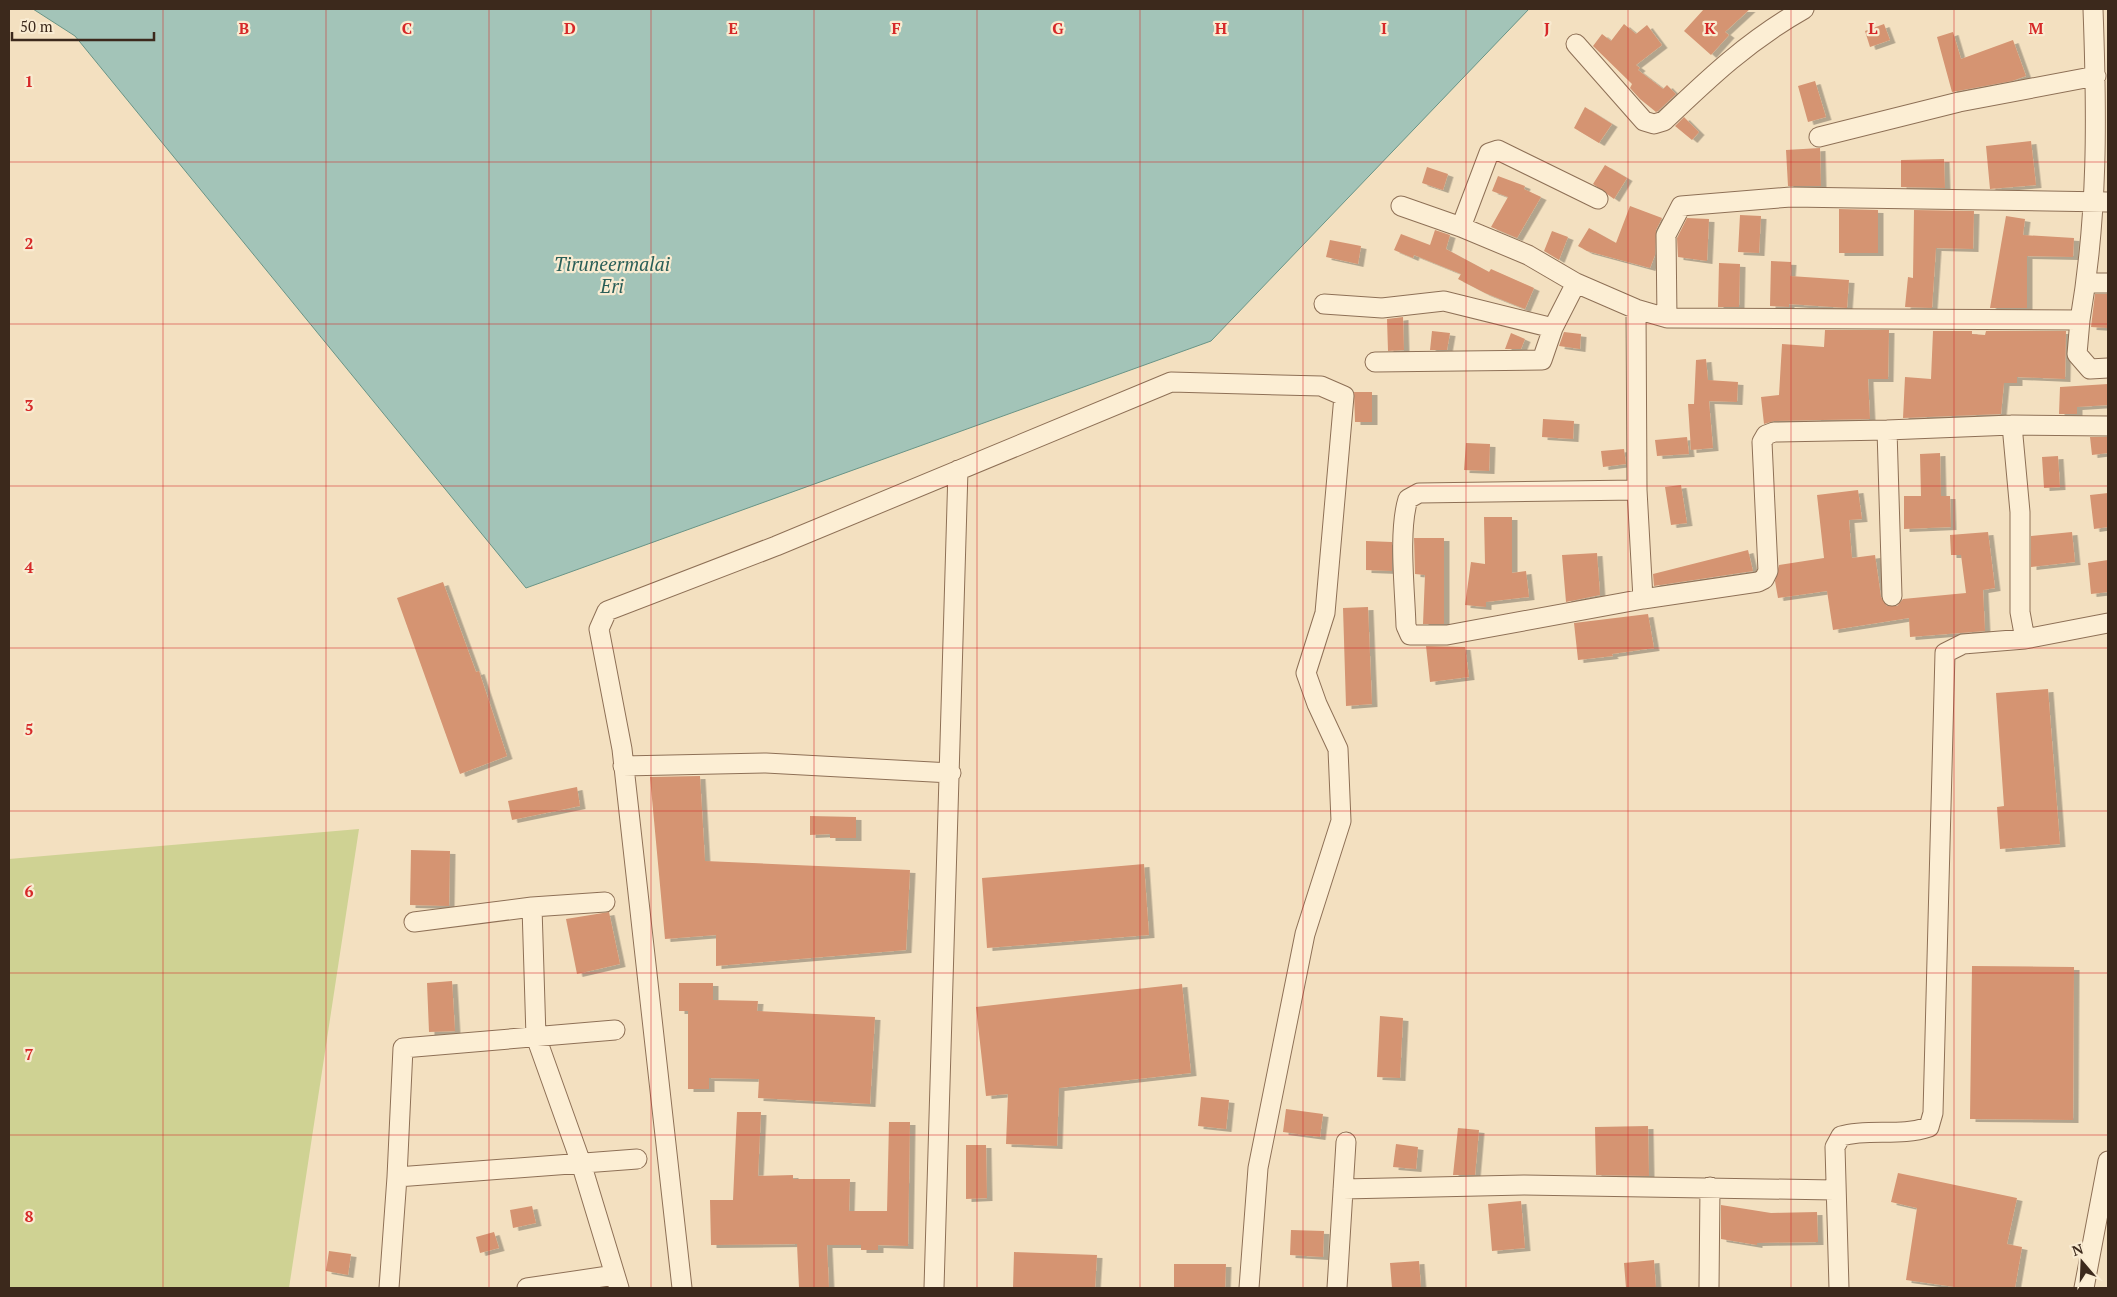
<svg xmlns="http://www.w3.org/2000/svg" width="2117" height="1297" font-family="'PT Serif',serif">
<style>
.green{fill:#cfd293}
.water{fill:#a3c4b8;stroke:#699486}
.building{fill:#d59472;filter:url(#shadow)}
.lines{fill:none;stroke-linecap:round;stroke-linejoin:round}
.minor-casing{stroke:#8e7056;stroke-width:21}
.minor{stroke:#fceed4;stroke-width:19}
.grid{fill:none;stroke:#d62828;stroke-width:1;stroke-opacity:0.55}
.labels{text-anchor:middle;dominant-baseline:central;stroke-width:4.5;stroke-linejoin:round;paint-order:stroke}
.water-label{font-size:19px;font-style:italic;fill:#295e57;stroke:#f9ebd1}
.grid-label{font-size:16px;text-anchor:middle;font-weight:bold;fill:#d62828;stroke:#f9ebd1;stroke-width:4.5;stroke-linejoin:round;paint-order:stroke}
</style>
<defs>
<filter id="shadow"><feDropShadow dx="5.5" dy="3" stdDeviation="0" flood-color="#0004"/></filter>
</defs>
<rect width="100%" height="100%" fill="#f3e0c0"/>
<path class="green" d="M359 829 289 1288H9V859Z"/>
<path class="water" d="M33 9H1529L1211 341 526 588 75 36Z"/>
<path class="building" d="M1704 9H1750L1725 32 1729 35 1711 55 1684 31Z
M1624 24 1636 34 1647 25 1662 45 1636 65 1640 68 1638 70 1663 89 1667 85 1676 94 1658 111 1656 112 1640 99 1630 88 1632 84 1593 46 1602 34 1611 41Z
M1884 24 1890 40 1870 47 1865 31Z
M1953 32 1961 59 2013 40 2026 76 2012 81 1952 92 1937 37Z
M1815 81 1826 117 1808 122 1798 86Z
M1585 107 1612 124 1599 143 1574 128Z
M1684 117 1699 132 1692 140 1675 126Z
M2031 141 2036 185 1990 189 1986 146Z
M1820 148 1821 186H1788L1786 150Z
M1944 159 1945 188 1901 187V160Z
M1605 165 1627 178 1614 199 1593 184Z
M1427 167 1448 174 1443 190 1422 183Z
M1498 176 1525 186 1524 189 1541 197 1517 238 1491 227 1508 197 1492 191Z
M1630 206 1662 218 1656 230 1655 255 1650 268 1587 251 1578 246 1589 228 1616 243Z
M1839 209 1878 210V253H1839Z
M1914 210 1974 211 1973 249 1936 248 1932 308 1905 307 1908 277 1913 278Z
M1740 215 1761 216 1759 253 1738 252Z
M2006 216 2025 219 2023 235 2074 238 2073 257 2027 256V308H1990Z
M1687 218 1709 219 1707 261 1678 257 1677 238Z
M1435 230 1450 235 1446 249 1489 272 1491 269 1534 288 1525 309 1485 293 1458 279 1461 274 1414 255 1413 258 1394 250 1401 234 1430 245Z
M1552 231 1568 237 1559 260 1544 251Z
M1330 240 1361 246 1358 264 1326 257Z
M1771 261 1791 262 1790 276 1849 280 1847 308 1789 304V307L1770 306Z
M1719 263 1740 264 1739 307H1718Z
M2095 294H2108V328L2091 327Z
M1403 317 1404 350 1388 351 1387 319Z
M1825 330H1889L1888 379H1868L1870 419 1774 421 1764 424 1761 397 1779 395 1782 344 1824 347Z
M1432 331 1450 333 1447 350H1430Z
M1933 331H1972V334L1985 335 1986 331H2066L2065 379 2017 377V383H2004L2001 414 1903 418 1905 377 1931 379Z
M1564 332 1581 334 1580 349 1559 346Z
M1511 333 1525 339 1521 349H1505Z
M1706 359 1708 380 1738 382 1737 402 1709 401 1713 448 1691 450 1688 404H1694L1696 360Z
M2108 384V405L2077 407V414H2059L2060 387Z
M1354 392H1372V422H1355Z
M1543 419 1574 421 1573 439 1542 437Z
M1687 437 1689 454 1657 456 1655 440Z
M2090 437H2108V453L2092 455Z
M1466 443 1490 444 1489 471 1464 470Z
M1624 449 1626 464 1603 467 1601 451Z
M1940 453 1941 496H1950L1951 527 1904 529V496H1921L1920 454Z
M2058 456 2060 487 2044 488 2042 457Z
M1681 485 1687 523 1671 525 1665 487Z
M1858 490 1862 519 1849 520 1852 558 1875 555 1881 597 1887 606H1897L1903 599 1966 593 1961 555H1951L1950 535 1988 532 1995 588 1983 590 1985 631 1910 637 1909 618 1833 630 1827 591 1778 598 1775 581 1779 565 1824 558 1817 495Z
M2108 493V527L2094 529 2090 495Z
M1484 517H1512V573L1526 571 1529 597 1486 602V607L1465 605 1471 562 1485 564Z
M2072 532 2075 562 2031 567V536Z
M1414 538H1444V624H1423L1425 575 1415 574Z
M1366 541 1392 542V571L1366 570Z
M1748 550 1753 571 1654 586 1653 574Z
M1597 553 1600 595 1566 602 1562 555Z
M2108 560V592L2091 594 2088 563Z
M443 582 476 672 479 671 507 756 460 774 397 598Z
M1368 607 1372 704 1346 706 1343 608Z
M1648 614 1654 648 1612 654 1613 656 1578 660 1574 623Z
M1426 646 1465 647 1469 677 1430 682Z
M2048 689 2060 844 2000 849 1997 807 2004 806 1996 693Z
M700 776 705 861 910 870 906 950 716 966V935L665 939 650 777Z
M577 787 580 806 512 820 508 801Z
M810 816 856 817V838H830V834L810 835Z
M411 850 450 851 449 906 410 905Z
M1144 864 1149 935 987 948 982 878Z
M609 912 620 964 577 974 566 919Z
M1972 966 2074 967 2073 1120 1970 1119Z
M452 981 455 1031 429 1032 427 983Z
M679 983H713V1000L758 1001 757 1011 875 1017 870 1104 758 1098 759 1079 709 1078V1089H688V1011H679Z
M1182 984 1191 1073 1059 1088 1057 1146 1006 1144 1008 1094 986 1096 976 1007Z
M1380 1016 1403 1018 1400 1078 1377 1077Z
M1201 1097 1229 1100 1226 1129 1198 1126Z
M1286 1109 1323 1114 1320 1137 1283 1132Z
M737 1112H761L758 1176 793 1175V1179H850L849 1211H887L889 1122H910L908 1246 878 1245V1250H861V1245H827L829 1288H799L797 1244 711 1245 710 1200H733Z
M1648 1126 1649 1176 1596 1175 1595 1127Z
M1458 1128 1479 1130 1475 1175H1453Z
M1396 1144 1418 1147 1416 1169 1393 1167Z
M966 1145H986L987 1198 966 1199Z
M1898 1173 2017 1198 2007 1244 2022 1247 2015 1288H1962L1906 1280 1917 1208 1891 1202Z
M1521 1201 1525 1248 1492 1251 1488 1204Z
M1721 1205 1771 1213 1817 1212 1818 1242 1757 1243V1245L1721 1239Z
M532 1206 536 1223 513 1228 510 1210Z
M1291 1230 1324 1231 1323 1257 1290 1255Z
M494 1232 499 1248 480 1253 476 1237Z
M329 1251 351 1254 348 1275 326 1271Z
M1014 1252 1097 1255 1095 1288H1013Z
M1654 1260 1656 1288H1626L1624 1263Z
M1419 1261 1421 1288H1392L1390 1263Z
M1174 1264H1226L1225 1288H1174Z"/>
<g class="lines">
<g class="minor-casing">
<path id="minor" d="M1576 44 1644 121 1654 124 1664 121C1709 78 1749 40 1804 9
M1819 137 1959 102 2096 76
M1401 206 1461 227 1528 255 1576 283 1636 309 1667 318 2080 320 2077 354 2090 369 2108 368
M1461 227 1489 153 1498 150 1598 199
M2086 283H2108
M1324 304 1382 308 1444 301 1553 328
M1636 309 1637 490 1643 599
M1667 318 1666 235 1681 206 1791 197 2108 202
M2080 320C2098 215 2097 116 2093 9
M1375 362 1542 360 1553 328 1576 283
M1887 430 1892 596
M1637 490 1419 493 1408 499C1398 532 1405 590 1406 626L1410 635H1447L1643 599 1758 582 1764 579 1768 571 1762 442 1766 435 1774 432 1887 430 2012 425
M2025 639 2108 623
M623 766 766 763 951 773
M532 907 536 1037 581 1163 619 1288
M414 922 532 907 605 902
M397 1177 403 1048 615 1030
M1343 1189 1524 1185 1834 1190
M389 1288 397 1177 637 1159
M527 1288 615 1275
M682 1288 622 749 599 629 607 611 776 546 1171 382 1321 386 1344 396 1325 613 1306 673 1317 704 1338 749 1341 821 1305 934 1258 1168 1249 1288
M934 1288 958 470
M1337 1288 1346 1142
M1709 1288 1710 1187
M1839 1288 1835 1147 1841 1136C1870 1128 1900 1137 1929 1127L1933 1113 1945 653 1963 644 2025 639 2020 612V512L2012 425 2108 426
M2084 1288 2108 1161"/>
</g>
<use href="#minor" class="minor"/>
</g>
<path class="grid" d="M163 9V1288M326 9V1288M489 9V1288M651 9V1288M814 9V1288M977 9V1288M1140 9V1288M1303 9V1288M1466 9V1288M1628 9V1288M1791 9V1288M1954 9V1288M9 162H2108M9 324H2108M9 486H2108M9 648H2108M9 811H2108M9 973H2108M9 1135H2108"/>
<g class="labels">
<g class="water-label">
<text x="612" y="263">Tiruneermalai<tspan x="612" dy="22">Eri</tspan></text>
</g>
</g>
<g class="grid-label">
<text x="244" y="34">B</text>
<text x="407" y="34">C</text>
<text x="570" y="34">D</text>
<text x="733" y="34">E</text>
<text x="896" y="34">F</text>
<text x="1058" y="34">G</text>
<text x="1221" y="34">H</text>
<text x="1384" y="34">I</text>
<text x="1547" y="34">J</text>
<text x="1710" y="34">K</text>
<text x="1873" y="34">L</text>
<text x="2036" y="34">M</text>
<text x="29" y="87">1</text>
<text x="29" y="249">2</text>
<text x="29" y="411">3</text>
<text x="29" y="573">4</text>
<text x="29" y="735">5</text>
<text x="29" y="897">6</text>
<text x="29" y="1060">7</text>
<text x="29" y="1222">8</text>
</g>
<rect width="2117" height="1297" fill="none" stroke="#3c291c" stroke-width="20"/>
<g transform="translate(2082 1262) rotate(341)" stroke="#f9ebd1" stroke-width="4" paint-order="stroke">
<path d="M0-4L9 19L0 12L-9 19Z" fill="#3c291c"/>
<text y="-8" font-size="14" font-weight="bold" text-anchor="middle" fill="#3c291c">N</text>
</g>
<path d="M12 32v8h142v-8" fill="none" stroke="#3c291c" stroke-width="2.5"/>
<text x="20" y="32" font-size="15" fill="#3c291c" stroke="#f9ebd1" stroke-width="4" paint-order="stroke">50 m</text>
</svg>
